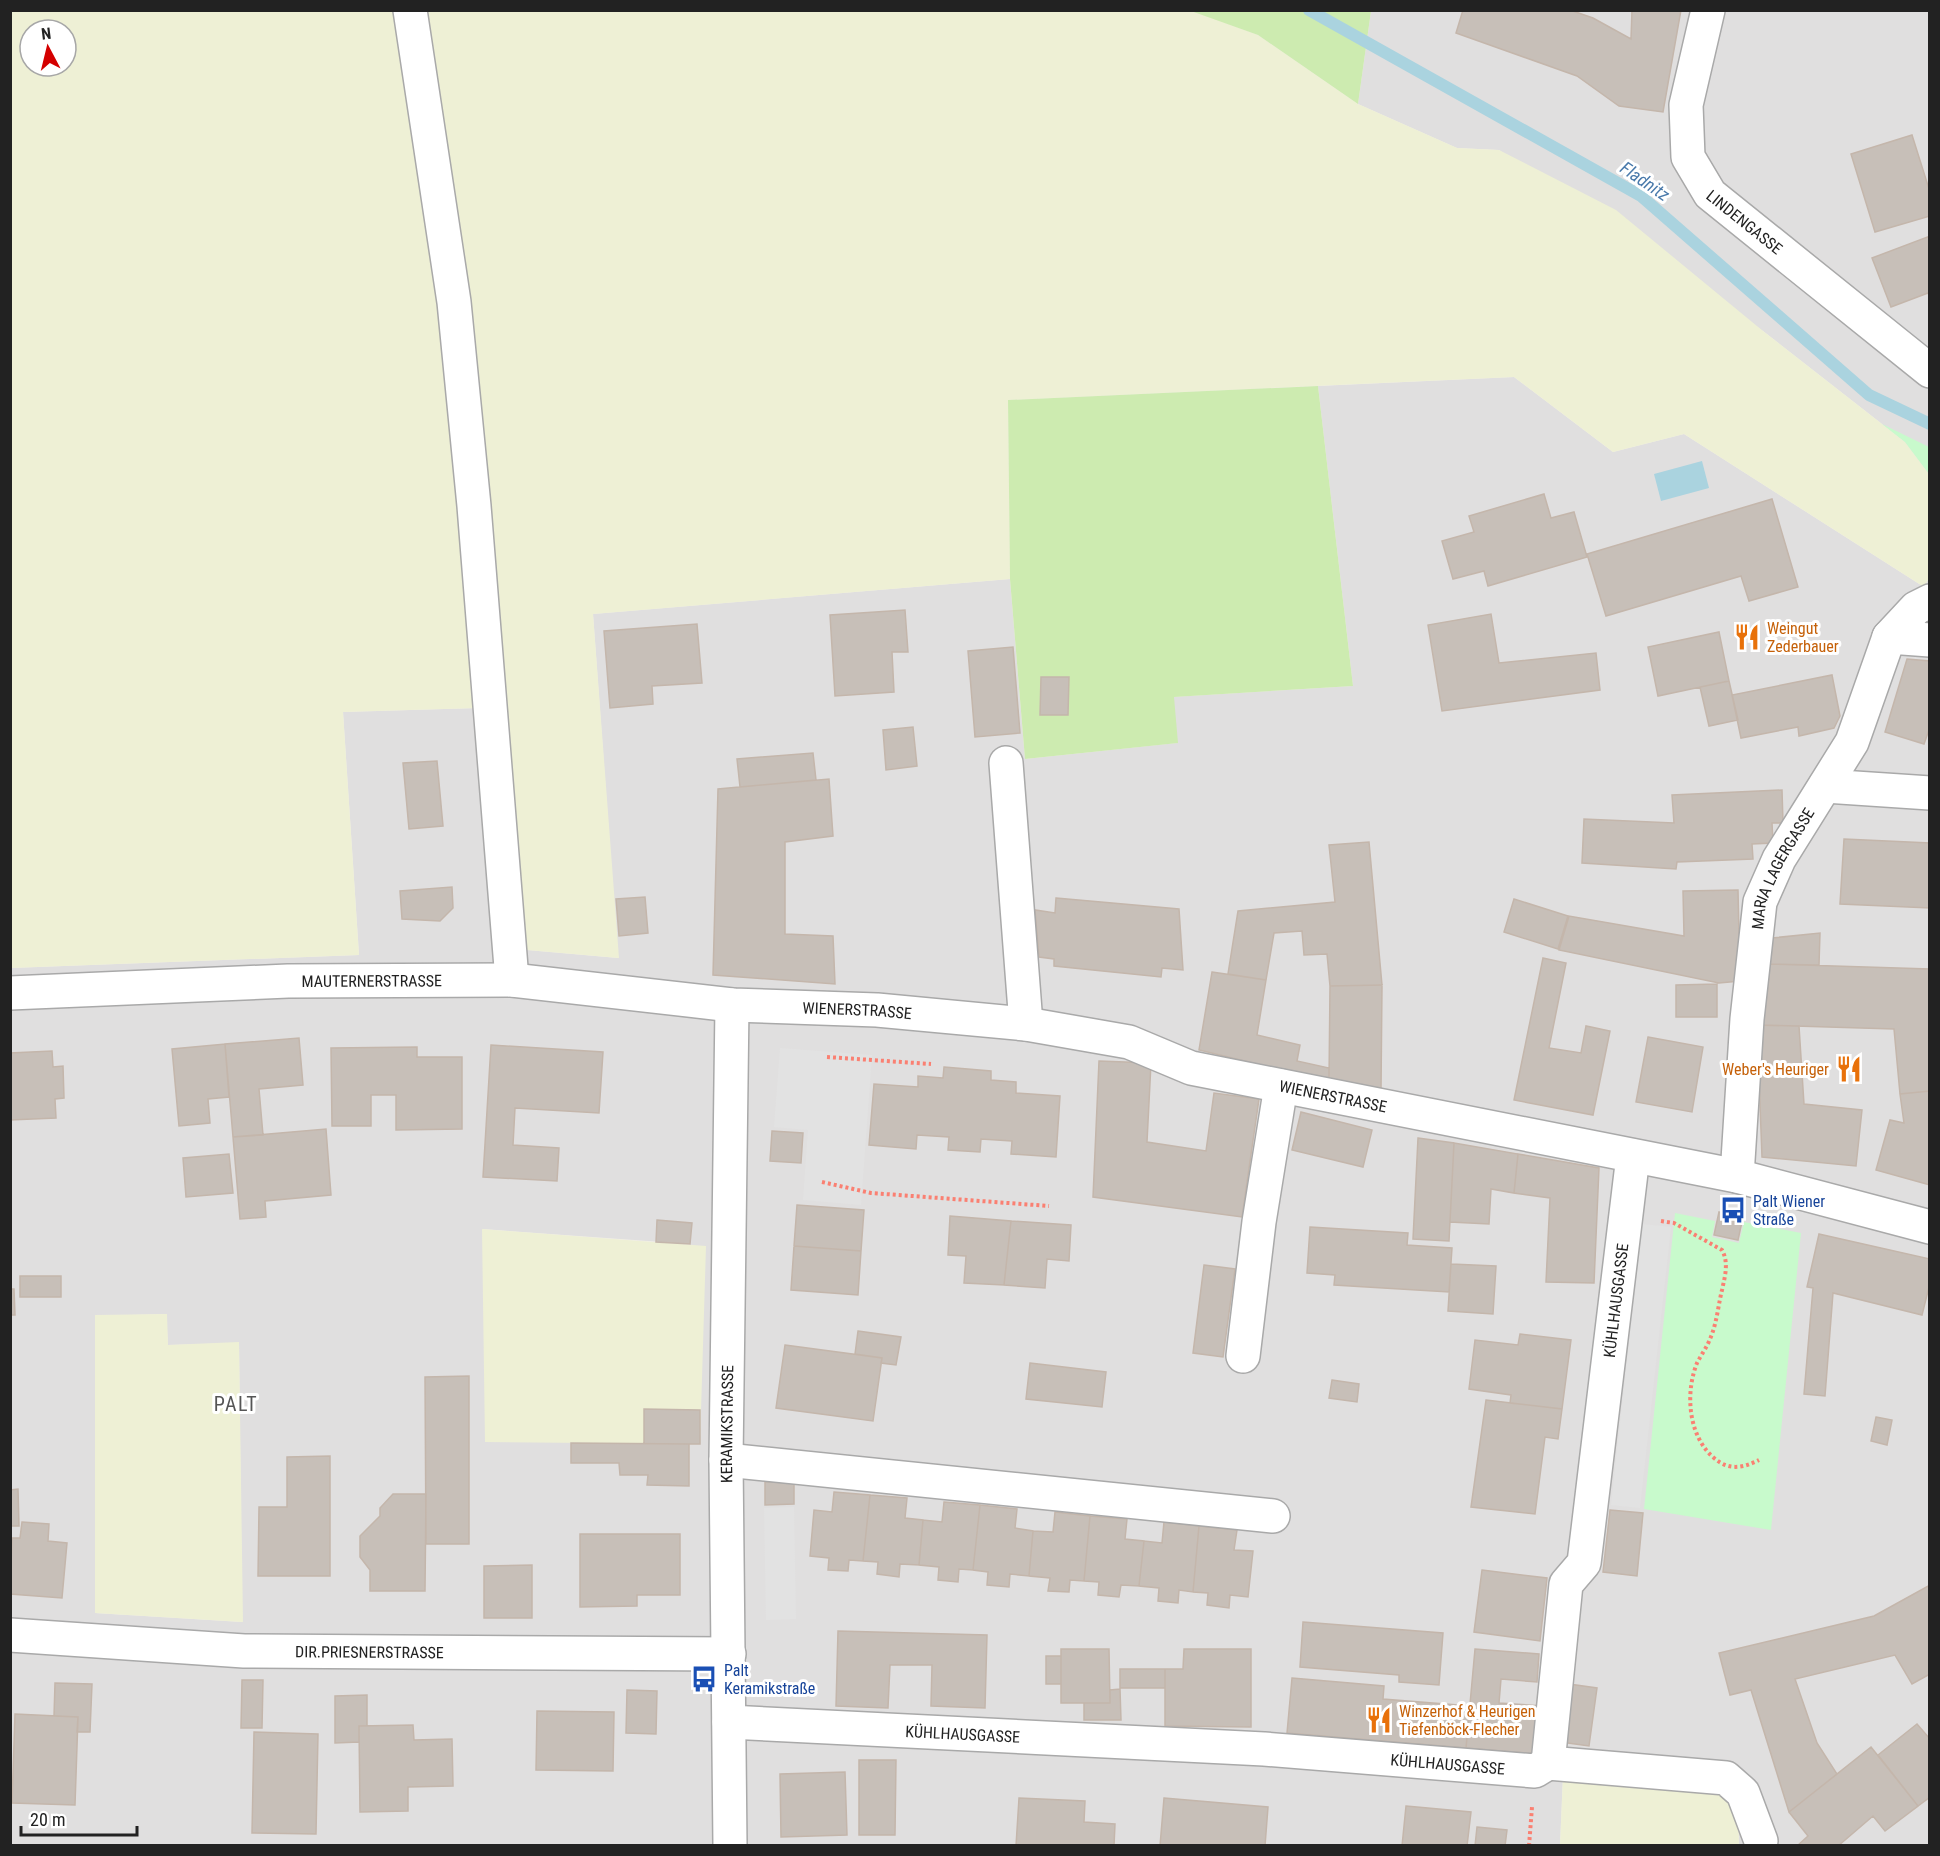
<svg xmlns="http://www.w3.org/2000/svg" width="1940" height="1856" font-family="'Roboto Condensed',sans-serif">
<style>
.residential{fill:#e0dfdf;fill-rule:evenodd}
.farmland{fill:#eef0d5;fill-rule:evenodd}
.grass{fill:#cdebb0}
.park{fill:#c8facc}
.parking{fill:#e2e2e2}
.water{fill:#aad3df}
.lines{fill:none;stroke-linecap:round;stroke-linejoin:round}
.stream{stroke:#aad3df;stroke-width:12}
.building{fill:#c7bfb8;stroke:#c4b6ab;stroke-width:1.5}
.minor-casing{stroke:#a9a9a9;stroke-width:36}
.path{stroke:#fa8072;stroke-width:4;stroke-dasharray:3 3;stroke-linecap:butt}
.minor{stroke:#fff;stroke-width:33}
.labels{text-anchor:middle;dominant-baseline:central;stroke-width:6;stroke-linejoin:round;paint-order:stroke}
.street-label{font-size:16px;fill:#222;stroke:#fff}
.food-label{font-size:16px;fill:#c56008;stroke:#fff;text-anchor:start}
.transit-label{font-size:16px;fill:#164399;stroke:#fff;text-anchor:start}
.water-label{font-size:18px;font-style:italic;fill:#4a7aab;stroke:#fff}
.quarter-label{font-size:20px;letter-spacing:1.5px;fill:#555;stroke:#fff}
</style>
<rect width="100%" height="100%" fill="#f2efe9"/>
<path class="residential" d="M1371 11H1929V474L1905 442 1763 331 1499 150 1457 148 1358 104Z
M1514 377 1613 452 1684 434 1924 587 1929 578V1845H1739L1738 1806 1563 1776 1560 1846H11V968L359 955 343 712 478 708 494 951 527 950 618 958 593 614 1010 579 1025 759 1177 743 1173 697 1353 686 1318 386ZM482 1229 690 1244 700 1444ZM166 1314 168 1345 239 1343 242 1622 95 1613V1316Z"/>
<path class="farmland" d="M1191 10 1258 35 1358 104 1457 148 1499 150 1616 210 1763 331 1905 442 1929 474V578L1924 587 1684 434 1613 452 1514 377 1008 400 1010 579 593 614 619 958 527 950 521 919 422 11Z
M11 11H396L442 307 478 708 343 712 359 955 11 968ZM30 30H66V66H30Z
M482 1229 706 1246 700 1444 485 1442Z
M167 1314 168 1345 239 1342 243 1622 95 1613V1315Z
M1563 1775 1722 1791 1738 1806 1739 1845 1560 1846Z"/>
<path class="grass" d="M1191 11H1371L1358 104 1258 35Z
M1318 386 1353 686 1174 697 1178 743 1025 759 1010 579 1008 400Z"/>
<path class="park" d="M1882 424 1929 447V474L1905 442Z
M1675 1213 1715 1221 1712 1237 1739 1243 1744 1222 1801 1233 1771 1530 1644 1509Z"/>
<path class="parking" d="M780 1048 872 1055 861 1205 803 1200 808 1130 774 1127Z
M1642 1224 1671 1227 1640 1508 1611 1505Z
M794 1507 796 1619 766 1620 764 1508Z"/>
<path class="water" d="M1702 461 1709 488 1661 501 1654 474Z"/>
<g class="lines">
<path class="stream" d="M1309 10 1641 196 1869 395 1930 424"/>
</g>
<path class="building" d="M1463 10H1570L1593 18 1631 39 1632 10H1681L1663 112 1619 106 1577 76 1456 33Z
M1912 135 1930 192V216L1875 232 1851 154Z
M1930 236V298L1928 293 1891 307 1872 258Z
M1544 494 1551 518 1574 512 1587 557 1488 586 1484 571 1453 579 1442 541 1474 532 1469 516Z
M1772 499 1798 587 1749 601 1741 576 1606 616 1587 554Z
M905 610 908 652H892L894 692 835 696 830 615Z
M1491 614 1499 663 1596 653 1600 690 1442 711 1428 625Z
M697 624 702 683 652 686 653 704 610 708 604 631Z
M1719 632 1729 681 1658 696 1648 647Z
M1013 647 1020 733 975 737 968 651Z
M1907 659 1930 661V727L1924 744 1885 732Z
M1832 675 1840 716 1834 728 1799 736 1798 727 1741 738 1732 695Z
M1041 677H1069L1068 715H1040Z
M1729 681 1738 720 1709 726 1700 687Z
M913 727 917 766 886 770 883 730Z
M813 753 816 780 740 787 737 759Z
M437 761 443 826 409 829 403 763Z
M829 779 833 836 785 842V934L833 936 835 984 713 975 718 789Z
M1782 790 1783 823H1772L1773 843 1752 844 1753 859 1677 862 1676 869 1582 863 1584 819 1674 823 1672 795Z
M1844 839 1930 843V908L1840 904Z
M1369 842 1382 985 1330 986 1327 954 1304 955 1302 931 1274 933 1266 980 1228 974 1238 911 1335 902 1329 845Z
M452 887 453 908 440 921 402 919 400 891Z
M1738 890 1740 981 1719 983 1559 950 1569 916 1684 936 1683 891Z
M645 897 648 933 619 936 616 899Z
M1056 898 1179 909 1183 970 1162 968 1161 977 1054 966V959L1039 957 1035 910 1055 913Z
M1514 899 1568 916 1558 949 1504 932Z
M1820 933 1819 965 1768 964 1772 938Z
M1543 958 1566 963 1549 1048 1581 1053 1586 1026 1610 1031 1593 1115 1514 1100Z
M1768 964 1930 969V1091L1900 1094 1894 1029 1757 1025Z
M1212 972 1266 980 1257 1035 1300 1045 1297 1061 1329 1068V1081L1199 1050Z
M1717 984V1017H1676V985Z
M1382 985 1381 1091 1329 1081 1330 986Z
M1757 1025 1799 1026 1804 1104 1862 1110 1856 1166 1762 1157Z
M1648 1037 1703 1047 1692 1112 1636 1102Z
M299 1038 303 1085 259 1089 263 1135 233 1137 225 1044Z
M225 1044 229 1097 208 1099 210 1123 179 1126 172 1049Z
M491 1045 603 1052 599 1113 515 1108 513 1145 559 1148 557 1181 483 1177Z
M417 1047V1057H462V1129L396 1130V1095H371V1126H332L331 1048Z
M52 1051 53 1067 63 1066 64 1098 55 1099 56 1118 10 1120V1053Z
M1099 1061 1151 1063 1147 1142 1206 1151 1214 1093 1259 1099 1242 1217 1093 1197Z
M944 1067 991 1071V1080L1016 1082V1093L1060 1096 1056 1157 1011 1154 1012 1141 981 1139 980 1152 948 1150 949 1137 917 1135 916 1149 869 1145 874 1084 918 1087V1076L943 1078Z
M1930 1091V1185L1876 1170 1890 1120 1904 1123 1900 1094Z
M1301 1112 1372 1130 1363 1167 1292 1150Z
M326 1129 331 1195 265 1201 266 1217 240 1219 233 1137Z
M772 1131 803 1133 801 1163 770 1161Z
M1418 1138 1454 1143 1449 1241 1413 1239Z
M1454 1143 1518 1154 1514 1193 1491 1189 1489 1224 1450 1222Z
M229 1154 233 1193 186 1197 183 1158Z
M1518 1154 1599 1168 1594 1283 1546 1282 1550 1198 1514 1193Z
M797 1205 864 1210 861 1251 794 1246Z
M1719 1212 1743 1217 1738 1240 1714 1235Z
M950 1216 1011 1221 1004 1285 964 1283 966 1256 948 1255Z
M657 1220 692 1223 690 1244 656 1242Z
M1011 1221 1071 1225 1069 1261 1047 1259 1045 1288 1004 1285Z
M1310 1227 1408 1233 1407 1245 1452 1248 1449 1292 1334 1285 1335 1275 1307 1273Z
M1819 1234 1930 1259V1283L1922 1315 1833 1293 1825 1396 1804 1394 1813 1288 1807 1287Z
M794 1246 861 1251 858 1295 791 1290Z
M1451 1264 1496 1266 1493 1314 1448 1311Z
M1204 1265 1235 1269 1223 1357 1193 1353Z
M20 1276H61V1297H20Z
M10 1289H14L15 1315H10Z
M858 1331 901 1337 896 1365 881 1363 882 1358 855 1354Z
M1520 1334 1571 1340 1562 1409 1510 1403 1511 1395 1469 1389 1475 1340 1518 1345Z
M785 1345 882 1358 873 1421 776 1408Z
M1030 1363 1106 1372 1102 1407 1026 1399Z
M469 1376V1544H426L425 1377Z
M1332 1380 1359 1384 1357 1402 1329 1398Z
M1486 1400 1562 1409 1558 1439 1545 1437 1535 1514 1471 1507Z
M644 1409 700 1410V1444H644Z
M1876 1417 1892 1420 1887 1445 1871 1441Z
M571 1443 689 1444V1486L647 1485 648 1475H620L619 1463H571Z
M330 1456V1576H258L259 1507H287V1457Z
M794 1481V1504L765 1505V1482Z
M18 1489 19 1526H10V1490Z
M834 1492 870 1495 863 1561 849 1560 848 1571 828 1570 829 1558 810 1556 814 1510 832 1512Z
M393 1494H426L425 1591H370V1570L360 1557V1536L380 1516V1508Z
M870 1495 907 1498 905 1518 923 1520 919 1565 900 1564 899 1577 877 1574 878 1562 863 1561Z
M944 1502 980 1505 973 1570 959 1569 958 1582 938 1580 939 1567 919 1565 923 1520 942 1522Z
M980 1505 1017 1509 1015 1528 1033 1531 1029 1576 1010 1574 1009 1587 987 1585 988 1572 973 1570Z
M1610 1510 1643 1513 1637 1576 1603 1572Z
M1055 1512 1090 1516 1084 1581 1070 1580 1069 1592 1048 1591 1050 1578 1029 1576 1033 1531 1053 1532Z
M1090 1516 1127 1519 1125 1539 1144 1541 1139 1586 1121 1585 1119 1597 1098 1595 1099 1582 1084 1581Z
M22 1522 49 1524 48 1541 67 1543 62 1598 10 1594 12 1538H20Z
M1164 1522 1199 1526 1193 1592 1179 1590 1178 1603 1158 1601 1159 1588 1139 1586 1144 1541 1162 1543Z
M1199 1526 1237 1530 1234 1550 1253 1551 1248 1597 1230 1595 1229 1608 1207 1605 1208 1593 1193 1592Z
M580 1534H680V1595H637V1606L580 1607Z
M532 1565V1618H484V1566Z
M1482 1570 1547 1578 1540 1641 1474 1632Z
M1930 1585V1674L1912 1684 1895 1655 1795 1679 1817 1743 1837 1774 1789 1812 1751 1690 1730 1695 1719 1653 1874 1616Z
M1303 1622 1443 1633 1439 1685 1399 1682V1675L1300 1667Z
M838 1631 987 1635 985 1708 931 1706 932 1665H890L888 1708 836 1706Z
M1061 1649H1109L1110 1703H1061Z
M1184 1649H1251V1727L1165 1726V1669H1183Z
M1475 1649 1539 1654 1537 1682 1501 1679 1499 1703 1543 1706 1539 1754 1466 1748Z
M1046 1656H1061V1684H1046Z
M1120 1669H1165V1688H1120Z
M1292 1678 1384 1686 1383 1699 1470 1706 1466 1748 1287 1733Z
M242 1680H263L262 1728H241Z
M55 1683 92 1684 90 1732H77L78 1717 54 1716Z
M1569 1684 1597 1688 1589 1746 1561 1742Z
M1120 1689 1121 1720H1084V1703H1110V1690Z
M627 1690 657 1691 656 1734 626 1733Z
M367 1695V1726H359V1742L335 1743V1696Z
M537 1711 614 1712 613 1771 536 1770Z
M15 1714 78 1717 75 1805 12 1803Z
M1917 1724 1930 1739V1797L1918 1806 1878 1755Z
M413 1725 414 1740 452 1739 453 1786 408 1787V1811L360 1812 359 1726Z
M254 1732 318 1734 316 1834 252 1833Z
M1871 1747 1918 1806 1885 1831 1873 1816 1838 1846H1797L1808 1836 1789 1812Z
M859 1760H896L895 1835H859Z
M845 1772 847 1835 781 1837 780 1774Z
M1019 1798 1085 1801 1084 1822 1115 1824 1114 1846H1016Z
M1164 1798 1268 1807 1265 1846H1160Z
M1406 1806 1471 1812 1467 1846H1402Z
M1477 1827 1507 1830 1505 1846H1475Z"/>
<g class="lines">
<g class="minor-casing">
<g id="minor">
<path d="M410 10 454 302 474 506 512 980"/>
<path id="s1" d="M1708 10 1686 105 1688 157 1710 194 1930 371"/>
<path d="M1889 637 1930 640"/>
<path d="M1006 763 1026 1024"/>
<path d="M1825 786 1930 793"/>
<path id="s2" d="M10 993 288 981 512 980 732 1005 877 1010 1026 1024 1129 1042 1191 1068 1737 1176 1930 1227"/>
<path id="s3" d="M1737 1176 1747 1019 1760 902 1779 859 1852 742 1889 637 1916 608 1930 601"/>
<path d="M1243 1356 1259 1222 1281 1086"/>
<path d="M726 1460 1273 1516"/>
<path id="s4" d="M10 1635 244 1651 729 1654"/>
<path id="s5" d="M729 1722 1264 1749 1535 1771 1548 1763"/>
<path id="s6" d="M1548 1763 1566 1584 1584 1563 1633 1156"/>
<path d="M1548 1763 1726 1778 1743 1793 1761 1841"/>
<path id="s7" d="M730 1846 726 1460 732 1005"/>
</g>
</g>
<path class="path" d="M827 1057 931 1064
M822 1182 871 1193 1049 1206
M1661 1221 1674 1223 1722 1250C1729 1263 1725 1276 1722 1290 1718 1306 1717 1323 1710 1339 1707 1347 1701 1355 1697 1363 1685 1393 1688 1436 1714 1458 1729 1471 1743 1468 1759 1460
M1529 1846 1532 1807"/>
<use href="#minor" class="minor"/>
</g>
<defs>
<g id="restaurant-bare" transform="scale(2.07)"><path d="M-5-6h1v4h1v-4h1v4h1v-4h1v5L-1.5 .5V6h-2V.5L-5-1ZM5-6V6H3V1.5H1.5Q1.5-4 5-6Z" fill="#e8710a" stroke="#fff" stroke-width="2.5" paint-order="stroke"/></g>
<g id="bus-bare" transform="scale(2.07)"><path d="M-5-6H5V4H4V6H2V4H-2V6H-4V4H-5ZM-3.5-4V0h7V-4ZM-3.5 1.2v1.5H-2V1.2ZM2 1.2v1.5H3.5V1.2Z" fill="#1a4fb4" stroke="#fff" stroke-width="2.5" paint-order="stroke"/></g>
</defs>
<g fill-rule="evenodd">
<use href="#restaurant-bare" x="1747" y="637"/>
<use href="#restaurant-bare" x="1849" y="1069"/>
<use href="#bus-bare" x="1733" y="1210"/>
<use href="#bus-bare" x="704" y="1679"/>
<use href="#restaurant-bare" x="1379" y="1720"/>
</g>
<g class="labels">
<g class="street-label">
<text stroke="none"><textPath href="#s1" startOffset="237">LINDENGASSE</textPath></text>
<text stroke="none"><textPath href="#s3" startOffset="314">MARIA LAGERGASSE</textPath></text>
<text stroke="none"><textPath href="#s2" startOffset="362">MAUTERNERSTRASSE</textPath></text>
<text stroke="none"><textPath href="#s2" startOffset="849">WIENERSTRASSE</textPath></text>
<text stroke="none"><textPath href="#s2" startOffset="1335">WIENERSTRASSE</textPath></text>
<text stroke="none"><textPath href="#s6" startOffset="472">KÜHLHAUSGASSE</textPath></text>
<text stroke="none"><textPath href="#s7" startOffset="422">KERAMIKSTRASSE</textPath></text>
<text stroke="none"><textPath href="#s4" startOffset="360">DIR.PRIESNERSTRASSE</textPath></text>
<text stroke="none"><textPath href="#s5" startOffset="234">KÜHLHAUSGASSE</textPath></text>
<text stroke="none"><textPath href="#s5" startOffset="720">KÜHLHAUSGASSE</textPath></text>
</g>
<g class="food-label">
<text x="1767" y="628">Weingut<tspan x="1767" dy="18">Zederbauer</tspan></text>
<text x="1829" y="1069" text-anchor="end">Weber's Heuriger</text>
<text x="1399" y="1711">Winzerhof &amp; Heurigen<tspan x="1399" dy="18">Tiefenböck-Flecher</tspan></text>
</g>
<g class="transit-label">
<text x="1753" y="1201">Palt Wiener<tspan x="1753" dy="18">Straße</tspan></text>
<text x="724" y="1670">Palt<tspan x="724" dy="18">Keramikstraße</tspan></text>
</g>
<g class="water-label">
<text transform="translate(1645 181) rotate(34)">Fladnitz</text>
</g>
<g class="quarter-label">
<text x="236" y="1404">PALT</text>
</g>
</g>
<rect width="1940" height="1856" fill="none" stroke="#222222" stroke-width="24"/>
<g transform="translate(48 48) rotate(353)"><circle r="28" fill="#ffffff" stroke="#a7a7a7" stroke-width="1.5"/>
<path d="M0-4.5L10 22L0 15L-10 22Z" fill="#d40000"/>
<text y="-9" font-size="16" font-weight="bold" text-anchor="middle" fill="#222222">N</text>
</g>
<path d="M21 1826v9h116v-9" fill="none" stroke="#222222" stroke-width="3"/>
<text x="30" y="1826" font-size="18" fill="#222222" stroke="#ffffff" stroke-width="4.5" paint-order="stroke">20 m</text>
</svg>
